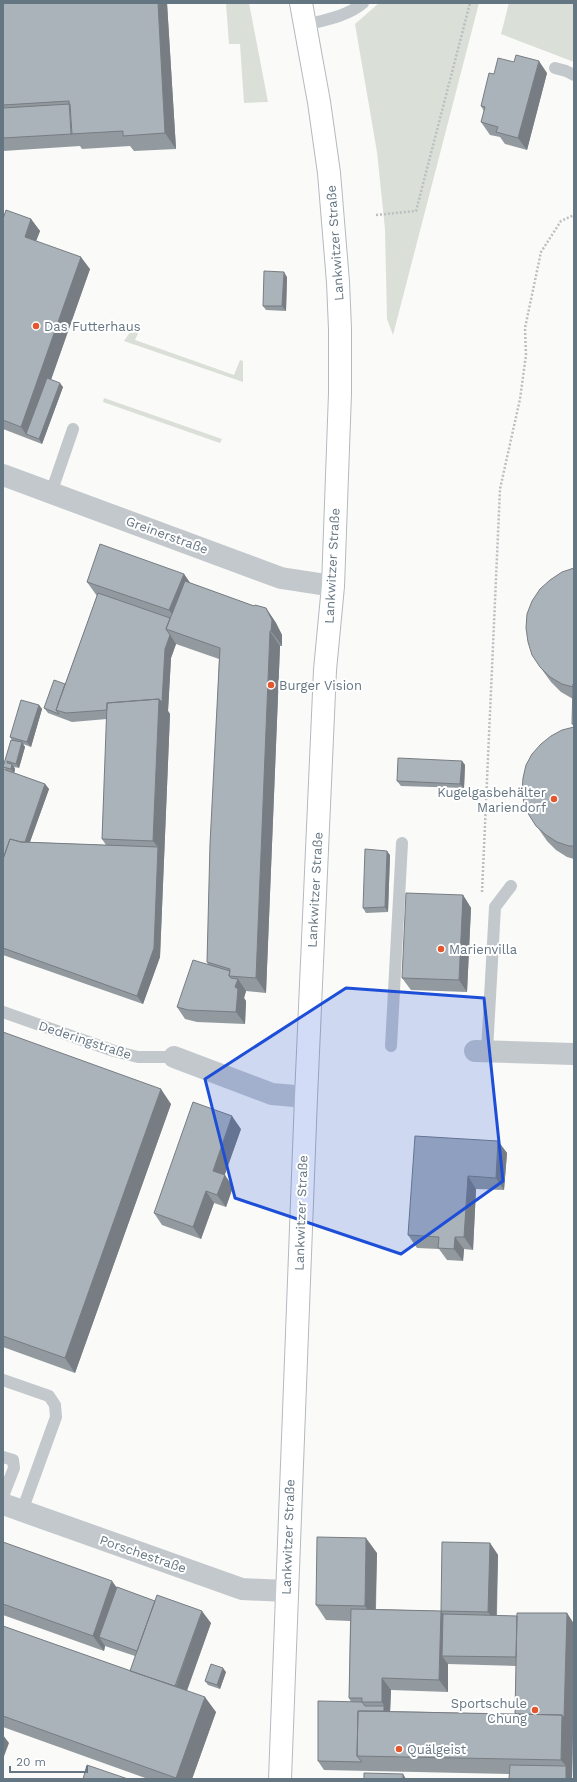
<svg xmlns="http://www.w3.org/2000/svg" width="577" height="1782" font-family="'Work Sans',sans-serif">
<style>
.green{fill:#dadfd7}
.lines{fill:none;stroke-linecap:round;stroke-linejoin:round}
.secondary-casing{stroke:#b3babf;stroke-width:24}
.path{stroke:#bbbfc2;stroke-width:2.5;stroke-dasharray:2 2;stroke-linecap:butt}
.service{stroke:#c3c8cc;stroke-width:12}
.minor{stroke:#c3c8cc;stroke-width:22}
.secondary{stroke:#fff;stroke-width:22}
.wall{fill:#929a9f;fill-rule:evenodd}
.shaded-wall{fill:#777d82}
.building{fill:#aab3b9;stroke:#777d82}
.marked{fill:#1d4ed8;fill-opacity:0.2;stroke:#1d4ed8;stroke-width:3;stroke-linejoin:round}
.poi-dot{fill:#e4572e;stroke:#fff;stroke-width:1.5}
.labels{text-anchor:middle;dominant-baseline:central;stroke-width:4;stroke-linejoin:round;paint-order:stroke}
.street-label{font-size:13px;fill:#657683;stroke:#fff}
.poi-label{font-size:13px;fill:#657683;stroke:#fff;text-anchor:start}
</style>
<rect width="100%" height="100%" fill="#fafaf8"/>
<path class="green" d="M226 3H249L268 102 244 103 240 44H229Z
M379 3H479L393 335 387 319 385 229 377 152 355 24Z
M509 3H574V62L501 34Z
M137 322 141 327 135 340 234 375 240 360 243 361V382L124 341Z
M104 398 222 439 220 443 103 402Z"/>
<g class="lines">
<g class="secondary-casing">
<path id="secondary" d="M280 1779 306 1097 325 670 333 586 340 393V329L338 282 329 173 319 102 301 3"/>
</g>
<path class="path" d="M376 215 416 211 470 3
M482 892 500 489 520 399 526 355 525 328 541 252 561 221 574 215"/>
<path class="service" d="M305 25C325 20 348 16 363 3
M555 68 566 71 574 75
M51 493 73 429
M3 1012 114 1051 138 1057H174
M391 1046 402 843
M487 1051 495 907 511 886
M3 1380 49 1396 55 1405 56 1417 22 1511
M3 1457 13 1460 14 1468 3 1496"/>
<path class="minor" d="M3 475 281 578 333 586
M475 1051 574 1054
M174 1057 272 1094 306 1097
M3 1504 242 1589 286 1591"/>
<use href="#secondary" class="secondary"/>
</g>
<path class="wall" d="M3 3H167L176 149 134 151 130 146 82 149 80 146 3 151Z
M547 73 527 150 505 144 500 137 490 135 481 122 484 111 481 106 494 74Z
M3 219H31L40 231 36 241 90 269 51 380 63 387 42 444 3 429Z
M287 277 286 311 266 310 263 306Z
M574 568V726L572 724 573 699 561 692 551 682 540 667Z
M184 574 190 583 254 606 266 608 276 623 282 635V646H280L266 993 246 991 244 998 246 1001 245 1024 197 1022 185 1019 177 1007 208 965 207 962 219 659 176 644 171 658 168 711 170 714 160 957 143 1004 3 955V770H6L3 767 12 740 10 737 39 705 42 709 31 747 23 744 25 747 19 768 14 767 15 769 14 773 45 784 49 789 30 842 106 845 102 839 107 719 72 722 48 713 44 708 65 684 97 596 87 582Z
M574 727V859L567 857 556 850 547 841 529 815Z
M462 761 465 765 464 788 401 786 397 781Z
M390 855 388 912 366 913 363 908Z
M463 895 471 908 467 992 411 990 402 978Z
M3 1032 171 1104 75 1373 3 1347Z
M241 1129 224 1175 233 1187 226 1207 214 1203 201 1239 162 1225 154 1213Z
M498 1141 507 1153 504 1190 476 1189 473 1250 464 1249 463 1261 447 1260 439 1249 417 1248 408 1235Z
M3 1542 117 1587 211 1623 187 1691 216 1712 192 1779H148L3 1727V1626L130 1671 135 1656 105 1646 104 1651 3 1615Z
M490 1543 498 1555 497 1616H517L567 1613 574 1624V1686L572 1779 509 1774 324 1770 318 1761 351 1702 349 1698 350 1621 326 1620 316 1605 377 1553 376 1609 441 1611 443 1614 441 1611ZM448 1664 516 1666 515 1714 390 1711 391 1690 448 1692Z
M226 1672 220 1689 208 1685 205 1681Z"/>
<path class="shaded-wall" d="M158 3H167L176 149 165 133Z
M539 61 547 73 527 150 518 138Z
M31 219 40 231 33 249 25 237Z
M81 257 90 269 31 436 26 434 21 427Z
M284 272 287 277 286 311 282 306Z
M60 383 63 387 42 444 39 439Z
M184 574 197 593 176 620 169 610Z
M266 608 276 623 282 635V646L271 631Z
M270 631 280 646 266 993 256 978Z
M170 635 176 644 171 658 168 711 170 714 160 957 143 1004 137 996 158 847 153 841 159 699 165 649Z
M39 705 42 709 31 747 27 742Z
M22 742 25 747 19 768 16 764Z
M462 761 465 765 464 788 460 784Z
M12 764 15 769 14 774 11 769Z
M45 784 49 789 27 850 24 846Z
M387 851 390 855 388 912 385 907Z
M463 895 471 908 467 992 459 980Z
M238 979 246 991 244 998 246 1001 245 1024 236 1012 235 987Z
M161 1089 171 1104 75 1373 65 1358Z
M232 1116 241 1129 222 1183 213 1171Z
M498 1141 507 1153 504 1190 496 1178Z
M225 1175 233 1187 226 1207 217 1195Z
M468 1176 476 1189 473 1250 464 1237Z
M206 1191 214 1203 201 1239 193 1227Z
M455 1237 464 1249 463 1261 454 1249Z
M366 1538 377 1553 375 1621 365 1606Z
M490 1543 498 1555 496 1624 488 1612Z
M112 1581 123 1596 99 1637 105 1646 104 1651 93 1636Z
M202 1611 211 1623 183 1701 175 1689Z
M441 1611 449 1623 442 1656 448 1664V1692L439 1680Z
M567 1613 574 1624V1686L572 1779H566V1766L561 1760 562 1715Z
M223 1668 226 1672 220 1689 217 1685Z
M382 1678 391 1690 390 1715 384 1717V1706L382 1702Z
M205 1697 216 1712 192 1779H177L176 1778Z
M3 1735 9 1743 3 1759Z
M403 1774 406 1779H403Z"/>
<path class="building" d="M3 3H158L165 133 123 136V131L71 134 69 101 3 105Z
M516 55 539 61 518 138 496 132 498 127 481 122 485 107 481 106 489 73 494 74 498 58 514 62Z
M70 104 72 134 3 138V108Z
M6 210 31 219 25 237 81 257 21 427 3 420V219Z
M264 271 284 272 282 306H263Z
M47 378 60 383 39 439 26 434Z
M100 544 184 574 169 610 87 582Z
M574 568V684H573V687L562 684 550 677 540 667 532 655 528 642 526 628 527 614 532 601 540 589 550 580 562 572Z
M185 581 254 606 255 605 266 608 272 620 271 631H270L256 978 229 976 230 969 207 962 210 844 220 648 166 629Z
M98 593 170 618 166 629 170 635 165 649 162 702 159 699 107 703V710L66 713 56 710Z
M54 680 65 684 56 710 59 714 44 708Z
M573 684H574V724H572Z
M159 699 153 841 102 839 107 703Z
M21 700 39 705 27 742 10 737Z
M574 727V846H569L557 842 546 835 536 826 529 815 524 803 522 791 523 778 526 765 532 754 541 744 551 736 562 730Z
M11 740 22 742 16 764 7 761V763L12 764 11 769 3 767Z
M398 758 462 761 460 784 397 781Z
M3 769 45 784 25 842H21L10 839 3 859Z
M10 839 21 842 158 847 154 948 137 996 3 948V859Z
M365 849 387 851 385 907 363 908Z
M406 893 463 895 459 980 402 978Z
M193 960 230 971 229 976 231 978 238 979 235 987 238 989 236 1012 188 1010 177 1007Z
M3 1032 161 1089 65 1358 3 1336Z
M193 1102 232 1116 213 1171 225 1175 217 1195 206 1191 193 1227 154 1213Z
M415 1136 498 1141 496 1178 468 1176 464 1237H455L454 1249 438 1248 439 1237 408 1235Z
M317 1537 366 1538 365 1606 316 1605Z
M3 1542 112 1581 93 1636 3 1604Z
M442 1542 490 1543 488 1612 441 1611Z
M117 1587 155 1601 137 1651 99 1637Z
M157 1595 202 1611 175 1686 130 1671Z
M351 1609 441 1611 439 1680 382 1678V1702H362V1698H349Z
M517 1613H567L564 1718 562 1715 515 1714Z
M443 1614 517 1616 516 1657 442 1656Z
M3 1626 205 1697 176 1778 3 1716Z
M211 1664 223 1668 217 1685 205 1681Z
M318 1701 362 1702 365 1706H384V1711H358L357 1756 362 1762 318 1761Z
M358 1711 562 1715 561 1760 357 1756Z
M87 1765 128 1779H83Z
M510 1765 566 1766V1779H509Z
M364 1773 403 1774V1779H364Z"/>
<path class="marked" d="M346 988 484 998 503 1181 401 1254 235 1198 205 1079Z"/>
<g class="poi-dot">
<circle cx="36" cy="326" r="4"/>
<circle cx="271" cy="685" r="4"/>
<circle cx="554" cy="799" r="4"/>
<circle cx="441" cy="949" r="4"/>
<circle cx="535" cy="1710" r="4"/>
<circle cx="399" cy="1749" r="4"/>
</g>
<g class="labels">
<g class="street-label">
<text transform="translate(335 243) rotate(-94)">Lankwitzer Straße</text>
<text transform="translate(167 535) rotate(20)">Greinerstraße</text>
<text transform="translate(332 566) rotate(-87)">Lankwitzer Straße</text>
<text transform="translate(315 890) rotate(-87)">Lankwitzer Straße</text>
<text transform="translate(85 1040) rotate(18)">Dederingstraße</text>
<text transform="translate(301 1213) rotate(-88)">Lankwitzer Straße</text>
<text transform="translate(288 1537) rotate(-88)">Lankwitzer Straße</text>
<text transform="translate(143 1554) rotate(19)">Porschestraße</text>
</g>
<g class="poi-label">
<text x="44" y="326">Das Futterhaus</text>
<text x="279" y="685">Burger Vision</text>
<text x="546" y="792" text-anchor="end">Kugelgasbehälter<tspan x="546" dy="15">Mariendorf</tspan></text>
<text x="449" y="949">Marienvilla</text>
<text x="527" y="1703" text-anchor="end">Sportschule<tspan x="527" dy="15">Chung</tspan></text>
<text x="407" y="1749">Quälgeist</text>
</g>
</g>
<rect width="577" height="1782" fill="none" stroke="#657683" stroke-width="8"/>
<path d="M10 1766v6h77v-6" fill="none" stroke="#657683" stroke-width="2"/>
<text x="16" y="1766" font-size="12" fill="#657683" stroke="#ffffff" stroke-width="3" paint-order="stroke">20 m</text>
</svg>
